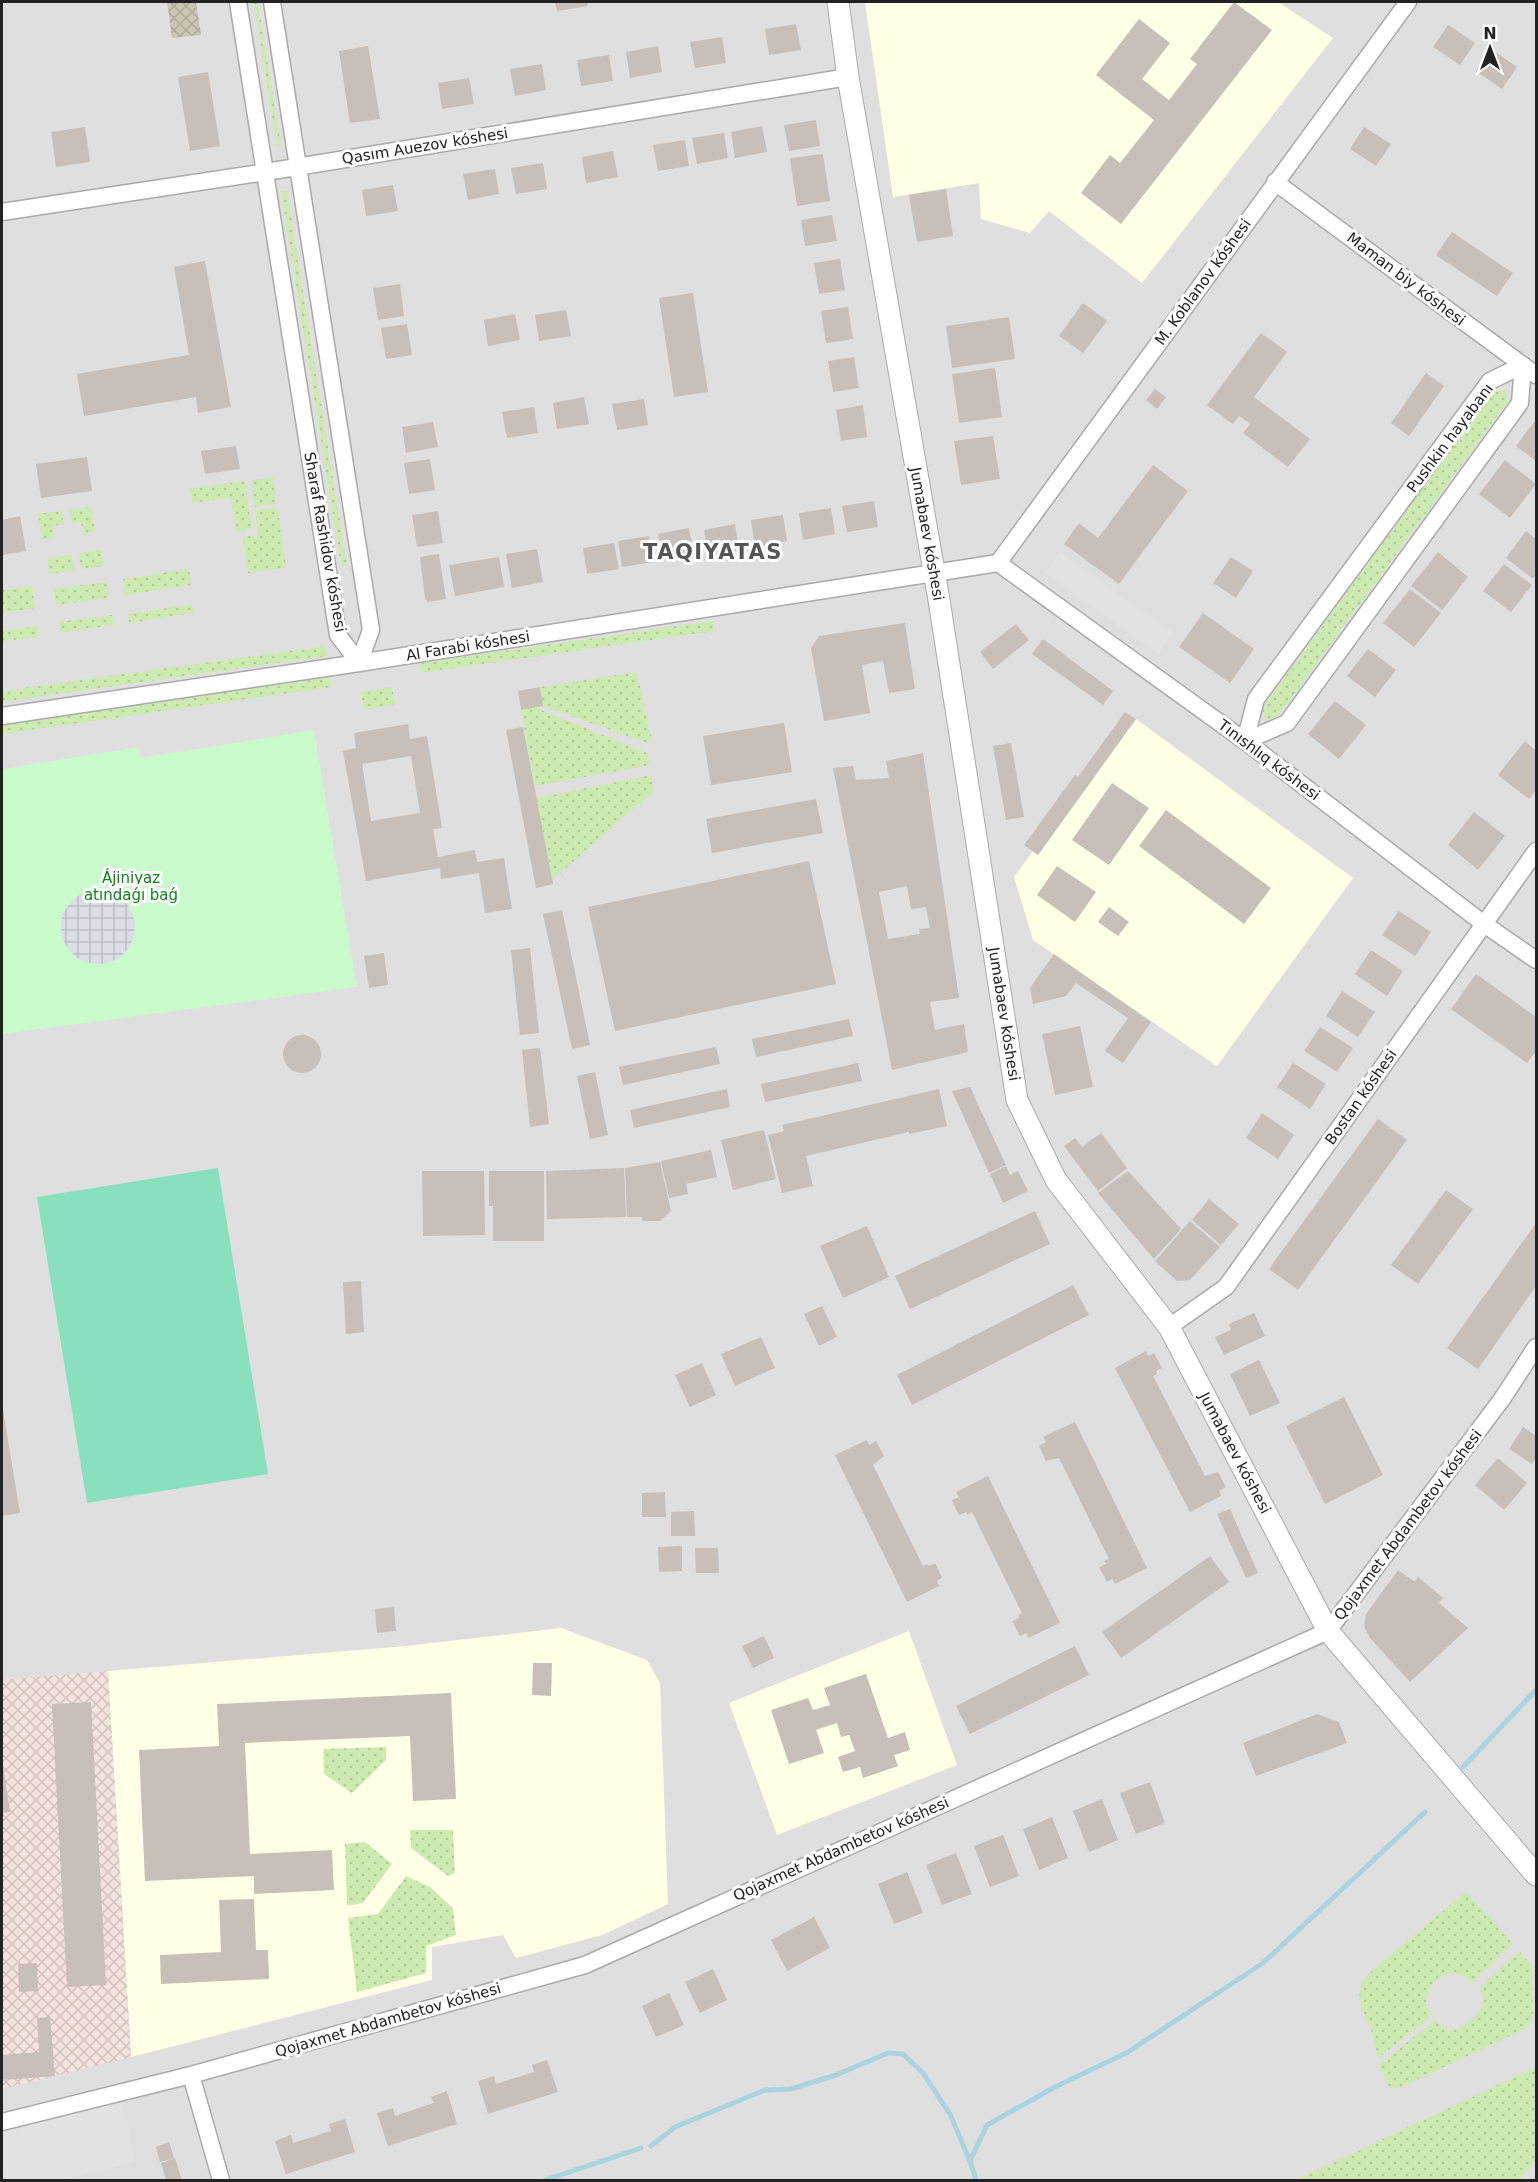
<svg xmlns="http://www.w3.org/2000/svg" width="1538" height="2182" font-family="'DejaVu Sans',sans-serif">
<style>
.residential{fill:#e0dfdf}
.education{fill:#ffffe5}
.military{fill:url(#military-cross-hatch)}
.construction{fill:url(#construction-cross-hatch)}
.grass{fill:url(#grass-dots)}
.park{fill:#c8facc}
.pitch{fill:#88e0be}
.parking{fill:#e2e2e2}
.plaza{fill:url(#plaza-grid)}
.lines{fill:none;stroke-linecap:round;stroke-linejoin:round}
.stream{stroke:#aad3df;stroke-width:5}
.building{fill:#c7bfb8;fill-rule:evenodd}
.minor-casing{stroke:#a9a9a9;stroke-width:19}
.tertiary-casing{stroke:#a9a9a9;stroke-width:23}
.minor{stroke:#fff;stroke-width:16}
.tertiary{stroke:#fff;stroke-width:21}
.labels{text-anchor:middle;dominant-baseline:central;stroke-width:6;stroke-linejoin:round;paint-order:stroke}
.street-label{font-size:15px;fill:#222;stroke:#fff}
.park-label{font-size:15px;fill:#0c8416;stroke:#fff}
.district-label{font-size:21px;font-weight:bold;letter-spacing:1.5px;fill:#555;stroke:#fff}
</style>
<defs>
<pattern id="military-cross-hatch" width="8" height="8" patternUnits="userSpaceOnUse" patternTransform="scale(1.5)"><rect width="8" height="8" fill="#f3e3dd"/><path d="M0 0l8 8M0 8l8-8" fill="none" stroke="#d0c2bd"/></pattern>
<pattern id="construction-cross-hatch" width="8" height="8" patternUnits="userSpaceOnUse" patternTransform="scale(1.5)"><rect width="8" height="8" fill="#c7c7b4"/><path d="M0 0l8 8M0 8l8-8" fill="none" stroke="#abab9a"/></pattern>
<pattern id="grass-dots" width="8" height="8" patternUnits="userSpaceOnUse" patternTransform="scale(1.5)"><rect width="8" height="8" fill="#cdebb0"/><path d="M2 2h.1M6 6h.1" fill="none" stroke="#b0c997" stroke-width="1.8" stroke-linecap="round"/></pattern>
<pattern id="plaza-grid" width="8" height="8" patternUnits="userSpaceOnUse" patternTransform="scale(1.5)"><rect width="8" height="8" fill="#dddde8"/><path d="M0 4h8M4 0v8" fill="none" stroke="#bdbdc7"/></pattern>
</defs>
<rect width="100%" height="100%" fill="#f2efe9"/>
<path class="residential" d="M2 2H1536V2180H2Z"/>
<path class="education" d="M865 2H1278L1333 38 1142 283 1049 211 1030 233 981 219 979 183 893 197Z
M1136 719 1353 878 1217 1066 1033 940 1014 877 1033 851 1038 855Z
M561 1628 647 1660 660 1683 668 1904 602 1935 516 1958 503 1935 432 1947V1980L131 2057 108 1671 406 1646Z
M909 1631 957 1765 777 1835 729 1703Z"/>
<path class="military" d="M108 1671 131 2057 2 2089V1680Z"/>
<path class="construction" d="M167 2H196L201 35 172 38Z"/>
<path class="grass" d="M254 2H258L281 145 277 146Z
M281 191H287L347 566H341Z
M1505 390 1508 401 1276 719H1266L1262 709 1493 392Z
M273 478 276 504 255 507 251 480Z
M245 481 252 529 236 531 231 498 192 503 190 488Z
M91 507 95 532 83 534 81 522 72 524 70 510Z
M278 508 286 568 248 573 243 537 258 535 255 511Z
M62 511 64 524 53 526 54 538 42 539 38 514Z
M101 550 104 566 81 569 79 553Z
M72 555 74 570 49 574 47 558Z
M189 569 191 585 125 595 123 579Z
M107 582 109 598 56 605 54 589Z
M32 586 35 608 2 613V590Z
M192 604 193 613 129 623 128 614Z
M112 615 114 625 60 633 59 622Z
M713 621 714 631 421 673 420 663Z
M38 626 39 636 2 642V631Z
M325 646 327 656 2 702V691Z
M637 672 652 741 647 743 543 706 540 687Z
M330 677 332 687 2 734V724Z
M392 687 395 704 364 710 361 692Z
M534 707 647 753 650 765 535 786 521 710Z
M651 775 654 791 552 880 537 798Z
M386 1747V1760L352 1793 324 1774 323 1749Z
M410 1830H453L455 1873 448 1876 411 1848Z
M365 1842 392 1864 363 1903 347 1906 345 1844Z
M406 1876 430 1887 453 1908 456 1935 426 1946V1973L357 1992 348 1918 378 1914Z
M1466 1892 1513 1944 1472 1983C1451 1961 1426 1981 1426 2006L1433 2015 1378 2058 1372 2033 1359 2000 1361 1984 1369 1973Z
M1519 1951 1532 1965 1533 2013 1529 2027 1399 2088H1390L1379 2065 1435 2020C1438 2022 1443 2028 1447 2029 1454 2032 1459 2028 1465 2024 1478 2015 1489 2005 1479 1989Z
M1536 2067V2160L1519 2180H1296Z"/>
<path class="park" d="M314 730 357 987 2 1034V769L139 747 141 758Z"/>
<path class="pitch" d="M218 1168 268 1474 87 1503 37 1197Z"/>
<path class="parking" d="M1060 552 1173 633 1158 654 1045 573Z
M120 2092 135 2162 64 2180H5L2 2165V2122Z"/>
<path class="plaza" d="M61 927a37 37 0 1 1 74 0a37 37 0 1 1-74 0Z"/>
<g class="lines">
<path class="stream" d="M1463 1767 1536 1690
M651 2146 675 2127 765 2090 791 2089 836 2075 888 2053 903 2054 923 2073 950 2114 970 2161
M545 2180 641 2148
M976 2180 970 2161 987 2125 1055 2087 1128 2052 1263 1963 1425 1812"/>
</g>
<path class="building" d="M555 2H587L588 6 557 11Z
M1234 2 1272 30 1121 224 1081 193 1110 155 1120 163 1154 120 1096 75 1139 19 1170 43 1142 79 1169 100 1197 64 1190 59Z
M796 24 801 50 769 55 765 29Z
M1448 25 1475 43 1460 65 1433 47Z
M722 37 726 63 695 68 690 42Z
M368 46 380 119 350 123 339 51Z
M658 46 662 72 630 78 626 52Z
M1491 49 1517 67 1502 89 1476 71Z
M609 55 613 81 581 86 577 60Z
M542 64 546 90 515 96 510 69Z
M208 72 220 146 190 151 178 77Z
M469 78 474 104 442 109 438 83Z
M816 120 820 146 789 151 784 125Z
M762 126 767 152 735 158 731 132Z
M85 127 90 162 56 167 51 132Z
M1364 127 1391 144 1376 166 1350 149Z
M724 133 728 158 697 164 692 138Z
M685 140 689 166 658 171 653 145Z
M613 151 618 177 586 183 582 157Z
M823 154 830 201 797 206 790 158Z
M543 163 547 189 516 194 511 168Z
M495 169 499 194 468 200 463 174Z
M393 185 398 211 366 216 362 190Z
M946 189 953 236 917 242 909 195Z
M832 215 837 241 805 246 801 220Z
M1452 232 1513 273 1497 296 1436 255Z
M840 259 845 290 819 294 814 263Z
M205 261 231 407 198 413 196 397 84 416 77 374 189 355 174 267Z
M400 284 404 316 378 320 373 288Z
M693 293 708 392 674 397 659 298Z
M1083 303 1107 321 1083 353 1059 336Z
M848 307 853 339 826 343 821 311Z
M566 310 571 336 539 341 535 315Z
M515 314 520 340 488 346 484 320Z
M1009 317 1015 359 952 368 946 326Z
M407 324 412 355 386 359 381 328Z
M1261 333 1287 352 1254 397 1310 439 1288 467 1243 433 1250 424 1239 416 1233 424 1207 405Z
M854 357 859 388 833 392 828 361Z
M995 368 1002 417 959 423 952 374Z
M1426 373 1444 386 1409 436 1391 423Z
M1155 389 1166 397 1157 409 1146 400Z
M584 397 589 424 557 429 553 403Z
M644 399 648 425 617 430 612 404Z
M863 405 867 437 841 441 836 410Z
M534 407 538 433 507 438 502 412Z
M1535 421 1536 422V461L1516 446Z
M433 422 438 447 406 453 402 427Z
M993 436 1000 479 961 485 954 441Z
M236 446 240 469 205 474 201 451Z
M87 457 92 491 41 498 36 464Z
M430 459 435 490 409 494 404 463Z
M1505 460 1536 484 1510 518 1479 494Z
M1153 465 1188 491 1119 584 1064 544 1079 523 1098 538Z
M874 501 878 527 847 532 842 506Z
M831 508 835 534 803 540 799 513Z
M438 511 443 543 417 547 412 515Z
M783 515 787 541 755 547 751 520Z
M20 516 26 551 2 555V520Z
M735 524 739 550 708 556 704 530Z
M689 528 694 554 662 560 658 534Z
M1526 531 1536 539V574L1533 579 1506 558Z
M649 536 653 562 622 567 618 541Z
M614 543 619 569 587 574 583 548Z
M537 549 543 582 512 588 506 554Z
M1438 552 1468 577 1442 610 1411 586Z
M439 554 446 599 428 602 425 598 420 557Z
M499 557 504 587 455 596 449 565Z
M1231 557 1253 571 1236 598 1213 583Z
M1504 564 1532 585 1511 612 1483 591Z
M1410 589 1441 613 1414 647 1383 623Z
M1203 613 1254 649 1230 683 1179 647Z
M905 623 915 689 889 693 883 661 862 665 870 713 824 721 811 648 819 636Z
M1016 624 1029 640 993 669 980 652Z
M1043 639 1113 691 1103 705 1032 654Z
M1368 649 1396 670 1375 697 1347 676Z
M540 687 543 706 521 710 518 691Z
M1335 701 1366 725 1339 759 1308 734Z
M1125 712 1136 719 1038 855 1024 845 1075 775 1078 777Z
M784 723 792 772 711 785 703 736Z
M408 724 410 739 427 736 442 828 433 829 438 857 475 850 477 862 504 858 512 909 485 913 479 873 441 879 440 868 366 881 343 751 356 748 354 733ZM411 756 420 813 371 821 362 764Z
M523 727 553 884 536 888 506 730Z
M1525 741 1536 751V790L1529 799 1498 775Z
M1011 743 1024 817 1006 820 993 746Z
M923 753 959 998 930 1002 935 1030 964 1024 968 1052 892 1070 833 768 853 766 856 780 889 778 886 761ZM907 886 911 909 926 907 930 928 919 929 920 934 888 939 879 892Z
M1112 783 1149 808 1109 865 1072 840Z
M816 799 823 833 712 853 706 819Z
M1166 810 1271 888 1244 924 1139 846Z
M1474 812 1505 836 1478 870 1448 845Z
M809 861 836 984 615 1031 588 907Z
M1057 866 1096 892 1075 922 1037 895Z
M1109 907 1129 922 1118 936 1098 922Z
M562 910 590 1045 572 1049 543 914Z
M1399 911 1431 932 1415 956 1382 935Z
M530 948 539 1033 520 1035 511 950Z
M1371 950 1403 971 1387 996 1355 974Z
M384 953 388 985 369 988 364 956Z
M1054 954 1151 1022 1123 1063 1105 1051 1128 1018 1076 983 1066 996 1033 1004 1030 988Z
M1476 974 1536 1017V1051L1527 1063 1451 1009Z
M1342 991 1375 1012 1358 1037 1326 1016Z
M849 1019 853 1036 756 1057 752 1039Z
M1080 1026 1093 1087 1055 1095 1042 1034Z
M1320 1027 1353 1048 1337 1072 1304 1051Z
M283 1054a19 19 0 1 1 38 0a19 19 0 1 1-38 0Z
M716 1047 720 1064 623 1085 619 1067Z
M540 1048 549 1124 530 1127 522 1050Z
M858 1063 862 1081 765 1102 761 1084Z
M1293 1063 1326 1084 1310 1109 1277 1087Z
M595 1072 608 1135 590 1139 577 1076Z
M970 1087 1006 1165 989 1173 952 1091Z
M727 1089 730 1107 634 1128 630 1110Z
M939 1089 947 1126 909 1134V1132L806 1156 813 1186 782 1193 768 1135 784 1131 782 1125Z
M1262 1113 1294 1135 1278 1159 1246 1138Z
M1378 1119 1407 1140 1298 1290 1269 1269Z
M764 1130 776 1179 733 1190 721 1140Z
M1101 1133 1127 1168 1098 1191 1064 1146 1075 1138 1082 1147Z
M711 1150 717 1177 686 1184 688 1194 669 1198 661 1161Z
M660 1162 671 1211 660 1221H642V1217H627L625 1168Z
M1006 1166 1010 1175 1018 1171 1028 1191 1003 1203 990 1174Z
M624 1168 626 1217 547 1219 546 1171Z
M422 1171H484L485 1235 423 1236Z
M489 1171H544V1241H493V1206H489Z
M1128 1171 1181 1229 1154 1259 1098 1193Z
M1446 1190 1473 1209 1418 1284 1391 1265Z
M1209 1199 1239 1224 1221 1245 1192 1220Z
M1035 1211 1050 1244 910 1309 895 1276Z
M1190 1221 1220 1247 1190 1280 1177 1281 1155 1261Z
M1536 1223V1286L1478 1369 1447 1348Z
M867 1226 889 1277 843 1298 820 1246Z
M361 1281 364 1332 346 1334 343 1282Z
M1073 1285 1089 1315 912 1405 897 1375Z
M822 1306 837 1337 819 1346 804 1314Z
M1254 1313 1265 1336 1224 1355 1215 1337 1231 1330 1229 1324Z
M761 1337 775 1368 735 1386 721 1354Z
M1146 1351 1148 1356 1154 1353 1162 1368 1156 1371 1157 1374 1153 1376 1205 1476 1218 1472 1226 1487 1219 1491 1221 1496 1190 1512 1115 1368Z
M1259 1360 1280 1403 1250 1416 1230 1374Z
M702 1363 716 1395 690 1407 675 1375Z
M1344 1397 1383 1475 1325 1504 1286 1426Z
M2 1404 20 1513 2 1516Z
M1075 1422 1147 1568 1115 1584 1112 1579 1107 1582 1099 1567 1106 1564 1104 1561 1109 1559 1059 1458 1046 1461 1039 1446 1046 1442 1043 1437Z
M1523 1427 1536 1436V1457L1532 1464 1509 1449Z
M867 1440 869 1445 876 1441 884 1456 873 1465 923 1566 927 1564 929 1566 935 1563 942 1578 937 1581 939 1586 907 1602 835 1455Z
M1498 1458 1527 1483 1504 1510 1475 1485Z
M988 1476 1060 1623 1028 1638 1026 1633 1020 1636 1012 1621 1019 1618 1018 1615 1022 1613 972 1512 967 1515 966 1512 959 1515 952 1500 959 1497 956 1492Z
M665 1492 666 1517H642V1493Z
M1230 1509 1258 1573 1246 1578 1217 1514Z
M694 1511 695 1536H671V1512Z
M682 1546V1571L659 1572 658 1547Z
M695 1548H718L719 1573H696Z
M1210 1556 1229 1582 1121 1658 1102 1632Z
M1398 1570 1415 1582 1418 1577 1443 1598 1439 1603 1468 1628 1410 1682 1370 1638 1364 1626 1366 1614Z
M394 1607 396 1631 377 1633 375 1609Z
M764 1636 774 1658 753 1668 742 1646Z
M1075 1646 1089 1675 970 1734 956 1706Z
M533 1663H552L551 1696 532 1695Z
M866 1674 888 1738 905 1732 910 1750 894 1755 898 1766 863 1778 860 1767 843 1772 838 1757 855 1751 849 1735 841 1737 837 1723 816 1730 824 1753 789 1764 771 1710 808 1698 813 1710 830 1705 824 1688Z
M451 1693 456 1799 413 1801 410 1736 245 1743 250 1854 332 1850 334 1890 254 1894V1876L145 1881 139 1750 219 1746 217 1704Z
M91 1702 106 1985 67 1987 52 1704Z
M1317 1714 1339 1722 1347 1743 1256 1776 1243 1743Z
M2 1758 10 1812 2 1813Z
M1150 1782 1165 1823 1136 1834 1120 1793Z
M1102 1799 1118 1840 1089 1852 1073 1811Z
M1052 1817 1068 1858 1039 1870 1023 1829Z
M1003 1835 1019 1876 990 1887 974 1846Z
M956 1853 972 1894 942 1905 926 1865Z
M907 1872 923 1913 894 1924 878 1884Z
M254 1899 256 1950H268L269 1979 161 1984 160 1955 221 1952 219 1900Z
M814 1917 830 1948 787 1971 771 1940Z
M37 1963 38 1991 19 1992 18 1964Z
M713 1969 727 2000 700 2013 685 1982Z
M669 1993 684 2025 656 2037 642 2006Z
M50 2017 55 2076 3 2080 2 2055 39 2052 37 2018Z
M547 2060 558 2092 488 2114 478 2081 494 2076 496 2084 534 2072 532 2065Z
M447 2091 457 2124 388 2146 377 2113 393 2108 395 2116 434 2103 431 2097Z
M345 2119 355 2152 286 2174 275 2141 291 2135 293 2143 331 2131 329 2124Z
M169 2142 174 2158 160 2162 156 2147Z
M175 2158 182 2180H166L161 2163Z"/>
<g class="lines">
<g class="minor-casing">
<path id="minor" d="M238 2 338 635 359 663
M272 2 371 630 359 663
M1275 182 1536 375
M2 212 266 172 848 77
M1523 365 1520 403 1287 723 1245 741 1256 699 1490 381Z
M998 563 1408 2
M998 563 1245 741 1484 924 1536 960
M2 716 359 663 998 563
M1169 1327 1226 1287 1536 851
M191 2075 221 2180
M2 2122 191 2075 585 1965 1328 1631 1502 1399 1536 1347"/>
</g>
<g class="tertiary-casing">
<path id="tertiary" d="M838 2 848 77 939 600 1017 1100 1056 1180 1169 1327 1328 1631 1536 1875"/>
</g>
<use href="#minor" class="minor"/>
<use href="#tertiary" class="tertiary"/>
</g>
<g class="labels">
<g class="street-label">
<text transform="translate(425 146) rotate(-9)">Qasım Auezov kóshesi</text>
<text transform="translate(1406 279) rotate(37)">Maman biy kóshesi</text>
<text transform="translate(1203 282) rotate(-54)">M. Koblanov kóshesi</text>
<text transform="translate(1450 438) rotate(-53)">Pushkin hayabanı</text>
<text transform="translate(927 534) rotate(80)">Jumabaev kóshesi</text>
<text transform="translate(325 542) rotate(80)">Sharaf Rashidov kóshesi</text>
<text transform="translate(468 646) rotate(-9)">Al Farabi kóshesi</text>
<text transform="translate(1269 760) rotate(37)">Tınıshlıq kóshesi</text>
<text transform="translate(1004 1014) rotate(81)">Jumabaev kóshesi</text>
<text transform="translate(1361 1097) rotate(-55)">Bostan kóshesi</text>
<text transform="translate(1235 1453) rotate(62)">Jumabaev kóshesi</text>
<text transform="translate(1408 1525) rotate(-53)">Qojaxmet Abdambetov kóshesi</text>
<text transform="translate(841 1849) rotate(-24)">Qojaxmet Abdambetov kóshesi</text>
<text transform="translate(388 2020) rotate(-16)">Qojaxmet Abdambetov kóshesi</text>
</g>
<g class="park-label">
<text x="131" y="878">Ájiniyaz<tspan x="131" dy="17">atındaǵı baǵ</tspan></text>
</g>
<g class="district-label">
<text x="713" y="552">TAQIYATAS</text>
</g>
</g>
<rect width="1538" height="2182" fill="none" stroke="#222222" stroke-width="6"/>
<g transform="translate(1490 48)" stroke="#ffffff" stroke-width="4.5" paint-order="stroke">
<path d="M0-4.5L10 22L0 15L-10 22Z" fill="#222222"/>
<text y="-9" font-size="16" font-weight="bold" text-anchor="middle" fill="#222222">N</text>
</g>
</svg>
